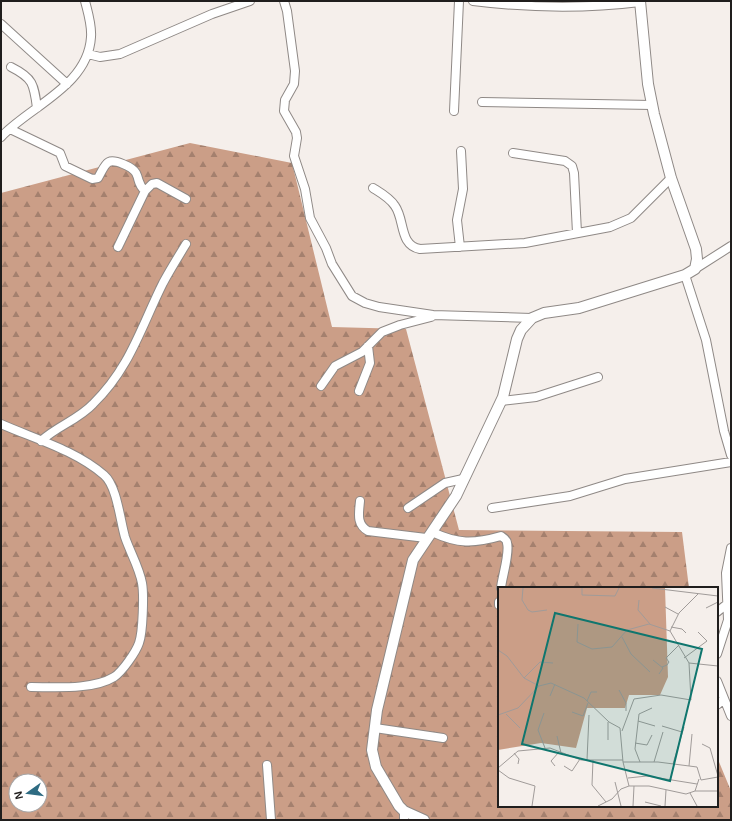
<svg xmlns="http://www.w3.org/2000/svg" width="732" height="821" font-family="Helvetica,sans-serif">
<style>
.forest{fill:url(#forest-firs);fill-rule:evenodd}
.lines{fill:none;stroke-linecap:round;stroke-linejoin:round}
.minor-casing{stroke:#8f8986;stroke-width:10}
.tertiary-casing{stroke:#8f8986;stroke-width:12}
.minor{stroke:#fff;stroke-width:8}
.tertiary{stroke:#fff;stroke-width:10}
.inset-road{fill:none;stroke:#a09b99;stroke-width:1}
.view{fill:#0f766e;fill-opacity:0.15;stroke:#0f766e;stroke-width:2}
.inset-edge{fill:none;stroke:#201e1d;stroke-width:2}
</style>
<defs>
<pattern id="forest-firs" width="22" height="20" patternUnits="userSpaceOnUse"><rect width="22" height="20" fill="#cb9e87"/><path d="M5 1l3.5 6h-7zM16 11l3.5 6h-7z" fill="#a4806e"/></pattern>
</defs>
<rect width="100%" height="100%" fill="#f5efeb"/>
<path class="forest" d="M190 143 292 163 332 327 406 329 459 530 682 532 689 588H499V806H717V757L731 791V820H1V193ZM16 781H40V805H16Z"/>
<g class="lines">
<g class="minor-casing">
<path id="minor" d="M284 1 287 11 295 71 294 84 285 100 284 111 296 132 297 138 294 156 305 189 310 218 326 248 332 264 352 296 365 303 379 307 433 315 532 318
M473 1C529 8 584 9 640 2
M1 24 67 84
M88 54 100 57 120 54 212 14 250 1
M11 67C33 78 34 84 37 108
M482 102 652 105
M454 111 459 1
M10 129 60 153 65 166 92 179 98 178C106 164 106 157 123 164 128 166 133 168 136 173 140 181 137 183 145 191
M1 137C30 106 88 86 91 37 92 25 88 13 85 1
M513 153 565 161 572 166 574 173 577 233
M373 188C381 193 390 198 395 206 405 220 399 245 420 249L525 243 610 227 631 218 671 178
M118 247 145 191 152 184 157 183 186 199
M460 247 457 220 463 189 461 151
M695 269 731 246
M685 275 706 340 724 431 731 455
M321 386 335 366 362 352 382 332 400 325 431 317
M359 391 370 363 368 346
M501 401 536 397 598 377
M1 424C35 439 75 450 104 475 117 486 120 520 125 537 130 552 139 567 142 583 144 594 143 632 139 643 136 652 122 672 114 677 93 690 55 687 31 687
M41 441C57 426 78 420 93 404 130 368 141 327 163 283 170 270 178 257 186 244
M360 501C359 513 356 524 368 531L426 538
M408 508 445 483 463 479
M492 508 570 496 625 479 731 462
M432 532C458 544 473 544 501 536 504 538 507 540 507 543 510 553 502 577 501 588
M499 605V602
M717 612 727 604
M717 654 728 620 726 573 731 548
M717 681 731 716
M717 705 723 700
M375 728 443 738
M267 765 271 820
M404 820V811"/>
</g>
<g class="tertiary-casing">
<path id="tertiary" d="M424 820 404 811 399 806 376 767 372 750 377 710 413 560 456 496 503 397 517 339 521 330 532 318 544 313 579 308 685 275 695 269 697 259 696 249 671 178 654 114 648 84 640 1"/>
</g>
<use href="#minor" class="minor"/>
<use href="#tertiary" class="tertiary"/>
</g>
<g transform="translate(498 587)">
<rect width="220" height="220" fill="#f5efeb"/>
<path d="M0 1H167L170 90 162 108H131L127 121H89L78 161 43 156 0 163Z" fill="#cb9e87"/>
<path class="inset-road" d="M25 1 24 13 30 23 34 25 49 23M84 1V8L117 9 121 1M154 1 220 9M200 7 181 26 172 44 191 76 220 79M141 13 140 23 152 37M167 20 180 27M208 21 220 15M80 37 79 55 94 62 114 60 129 43 151 37 172 44M173 40 184 42 188 46M124 50 133 67 152 85M0 63 9 69 26 91 41 99M186 71 209 54 200 45M155 73 165 81 161 87M164 80 169 78 171 75 168 71 181 58M26 91 42 75 55 76M121 103 128 116V124M52 109 57 97M89 114 93 105H99M74 125 85 129 90 116M46 126 40 143 47 161M8 127 22 141M0 128 20 121 41 99 53 96 86 111 111 135 122 141 125 175H160L199 180 203 193 220 190M140 134 157 139M164 139 184 145M124 144 136 112 163 108 193 113 191 76M59 149 63 166M110 153V135M137 156 149 158 154 148M204 157 212 161 220 189M16 166 21 172 20 177M89 173 91 128M95 173 94 198 108 215M125 175 131 199M142 175 137 162 141 127 154 121M156 175 165 145M175 177 186 140M57 179 53 174 61 165M66 179 74 184 82 172M191 179 194 147M0 181 20 164 52 161 83 173H125M0 183 11 191 37 199 34 219M130 191 149 189 199 197M117 195 123 219M197 204 201 192M192 206 199 219M147 215 163 219M100 219 114 212 123 202 131 199H151L188 207 197 204H220M135 219 136 199M167 219 168 203"/>
<path class="view" d="M57 26 204 62 172 194 24 157Z"/>
<rect width="220" height="220" class="inset-edge"/>
</g>
<rect width="732" height="821" fill="none" stroke="#201e1d" stroke-width="4"/>
<g transform="translate(28 793) rotate(256)"><circle r="19" fill="#ffffff" stroke="#a6a5a5"/>
<path d="M0-3L7 15L0 10L-7 15Z" fill="#2e6b82"/>
<text y="-6" font-size="11" font-weight="bold" text-anchor="middle" fill="#201e1d">N</text>
</g>
</svg>
